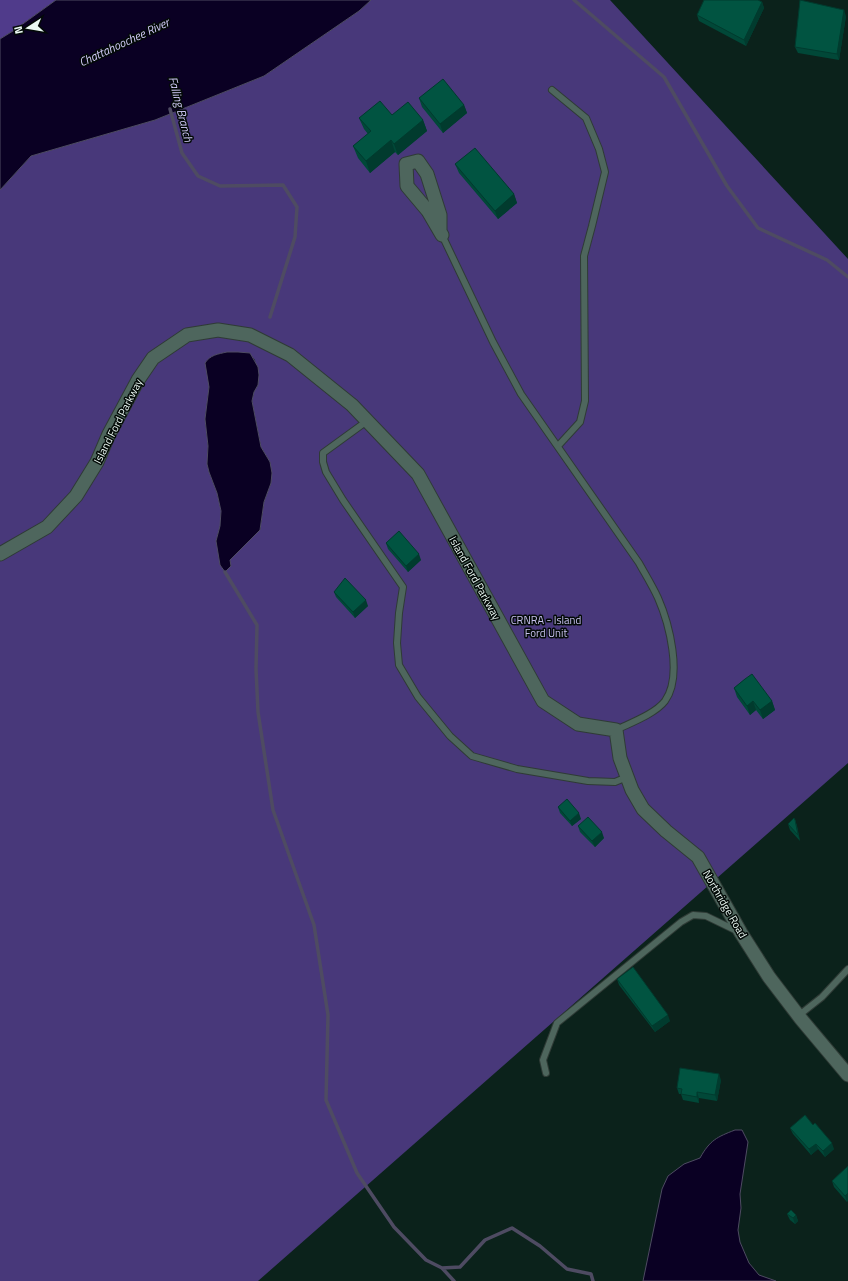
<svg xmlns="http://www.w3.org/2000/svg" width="848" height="1281" font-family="'Titillium Web',sans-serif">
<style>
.green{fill:#48387a;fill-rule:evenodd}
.forest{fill:#503b8b}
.water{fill:#0a0023;stroke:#4e4b62}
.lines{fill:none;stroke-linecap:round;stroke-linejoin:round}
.stream{stroke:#4e4b62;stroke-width:3.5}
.lane-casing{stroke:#2f3b36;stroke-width:8}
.street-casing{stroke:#2f3b36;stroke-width:15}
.lane{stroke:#4e665d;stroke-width:6}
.street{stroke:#4e665d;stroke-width:13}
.wall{fill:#014838}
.shaded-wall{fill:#013b2e}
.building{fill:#015441;stroke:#013b2e}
.labels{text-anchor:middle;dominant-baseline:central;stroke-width:3;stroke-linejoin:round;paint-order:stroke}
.street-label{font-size:11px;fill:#ebf9f4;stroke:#030a07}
.park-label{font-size:11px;fill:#c7c0ed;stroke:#030a07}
.water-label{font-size:12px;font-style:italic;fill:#d2cbf9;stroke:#030a07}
</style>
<rect width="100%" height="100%" fill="#0b221b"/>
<path class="green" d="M371 0H610L848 259V763L258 1281H0V190L31 156 155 120 264 76 359 11ZM250 354 255 360 258 385 254 392 252 401 261 447 270 462 271 483 264 502 260 530 230 560 216 541 220 526 221 511 217 493 209 472 207 464 208 446 205 419 209 387Z"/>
<path class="forest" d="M0 0H56L13 31 0 39Z"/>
<path class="water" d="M56 0H371L359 11 264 76 155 120 31 156 0 190V39L13 31Z
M227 352H238L250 353 258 367 259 375 258 385 254 392 252 401 261 447 270 462 272 473 271 483 264 502 260 530 230 560 231 566 225 572 220 565 216 541 220 526 221 511 217 493 209 472 207 464 208 446 205 419 209 387 205 363C210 355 218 354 227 352Z
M735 1130H742L748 1142 740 1194 741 1208 738 1230 740 1242 749 1263 759 1275 776 1281H643L662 1189 668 1176 684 1164 700 1158C710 1140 717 1137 735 1130Z"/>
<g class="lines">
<path class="stream" d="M574 0 664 77 727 186 758 228 827 260 848 277
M170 109 182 153 198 176 220 186 283 185 297 207 295 237 270 317
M225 572 257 625 256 669 258 712 273 810 314 925 328 1015 326 1100 357 1173 394 1227 426 1260 442 1268 460 1267 485 1240 512 1228 540 1246 567 1269 591 1274 593 1281
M442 1268 454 1281"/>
<g class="lane-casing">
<path id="lane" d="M552 90 586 118 599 149 605 172 592 226 584 256 585 401 580 422 558 446
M442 235 493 342 521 394 639 563C645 574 652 585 658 598 669 623 683 676 665 701 655 714 630 723 616 730
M367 421 323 453V462L326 472 343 500 403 587 399 613 397 643 399 665 418 697 450 736 472 756 517 769 588 781 615 782 627 777
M798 1016 822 997 848 969
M546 1073 543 1060 557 1023 681 922 693 915 706 916 737 931"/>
</g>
<g class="street-casing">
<path id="street" d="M440 230V215L427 174 418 161 406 164 407 186 428 211 442 235
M0 554 47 527 76 496 97 462 109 434 138 380 153 358 187 335 218 330 250 335 290 355 352 405 418 474 543 701 578 724 616 730 620 758 632 790 643 809 666 831 698 857 741 933 769 977 801 1019 848 1075"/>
</g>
<use href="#lane" class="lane"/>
<use href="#street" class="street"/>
</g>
<path class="wall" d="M762 2 764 8 746 46 699 21 697 15Z
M846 16 839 60 798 53 795 47Z
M419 98 464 105 467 113 443 133 422 107Z
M392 115 423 120 427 131 398 155 395 152 370 173 358 158 353 146 368 134 364 129 359 118Z
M455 164 514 194 517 203 498 219 459 173Z
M386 543 421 560 408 572 388 549Z
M334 592 368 606 355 618 336 597Z
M745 679 772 701 775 710 763 719 756 710 750 715 737 697 734 688Z
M558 807 581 819 572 826 560 813Z
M795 820 797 826 800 841 790 830 788 824Z
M578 826 604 838 595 847 580 832Z
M617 979 670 1021 655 1032 619 985Z
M721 1080 717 1101 699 1098V1103L683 1100 681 1094H679L677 1088Z
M790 1128 834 1149 825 1157 818 1149 811 1155 793 1134Z
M848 1166 847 1202 834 1187 832 1181Z
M787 1214 796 1215 798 1221 795 1224 790 1220Z"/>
<path class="shaded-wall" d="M762 2 764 8 746 46 744 40Z
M844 10 846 16 839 60 837 54Z
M464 105 467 113 443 133 440 124Z
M423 120 427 131 398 155 394 144Z
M391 140 395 152 370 173 366 161Z
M514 194 517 203 498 219 495 211Z
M419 554 421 560 408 572 406 566Z
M366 600 368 606 355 618 353 612Z
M753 701 756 710 750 715 747 706Z
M772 701 775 710 763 719 760 710Z
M579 813 581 819 572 826 570 821Z
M795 820 797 826 800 841 798 835Z
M602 832 604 838 595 847 592 841Z
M668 1015 670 1021 655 1032 652 1026Z
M719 1074 721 1080 717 1101 715 1095Z
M697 1092 699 1098V1103L697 1097Z
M832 1143 834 1149 825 1157 823 1151Z
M816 1144 818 1149 811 1155 809 1149Z
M848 1193V1201L847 1202 845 1196Z
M796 1215 798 1221 795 1224 793 1218Z"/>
<path class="building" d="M704 0H758L762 2 744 40 697 15Z
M800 0 844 10 837 54 795 47Z
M443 79 464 105 440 124 419 98Z
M380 101 392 115 408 102 423 120 394 144 391 140 366 161 353 146 371 131 359 118Z
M475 148 514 194 495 211 455 164Z
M399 531 419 554 406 566 386 543Z
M345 578 366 600 353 612 334 592Z
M752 674 772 701 760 710 753 701 747 706 734 688 745 679Z
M567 799 579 813 570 821 558 807Z
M588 817 602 832 592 841 578 826Z
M794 818 795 820 798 835 788 824Z
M633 967 668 1015 652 1026 617 979Z
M680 1068 719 1074 715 1095 697 1092V1097L681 1094 682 1089 677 1088Z
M805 1115 813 1125 815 1123 832 1143 823 1151 816 1144 809 1149 790 1128Z
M848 1166V1193L845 1196 832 1181Z
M791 1210 796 1215 793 1218 787 1214Z"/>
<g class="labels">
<g class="street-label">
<text transform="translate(118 421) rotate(-63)">Island Ford Parkway</text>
<text transform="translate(475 578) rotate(61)">Island Ford Parkway</text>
<text transform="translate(725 904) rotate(60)">Northridge Road</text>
</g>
<g class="park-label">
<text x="546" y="620">CRNRA - Island<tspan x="546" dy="13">Ford Unit</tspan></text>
</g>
<g class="water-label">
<text transform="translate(124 42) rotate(-25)">Chattahoochee River</text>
<text transform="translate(181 109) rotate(76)">Falling Branch</text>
</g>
</g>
<g transform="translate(28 28) rotate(258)" stroke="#030a07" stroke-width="3" paint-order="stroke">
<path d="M0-3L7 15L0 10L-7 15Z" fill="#ebf9f4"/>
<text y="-6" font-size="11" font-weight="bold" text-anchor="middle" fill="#ebf9f4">N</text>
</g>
</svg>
